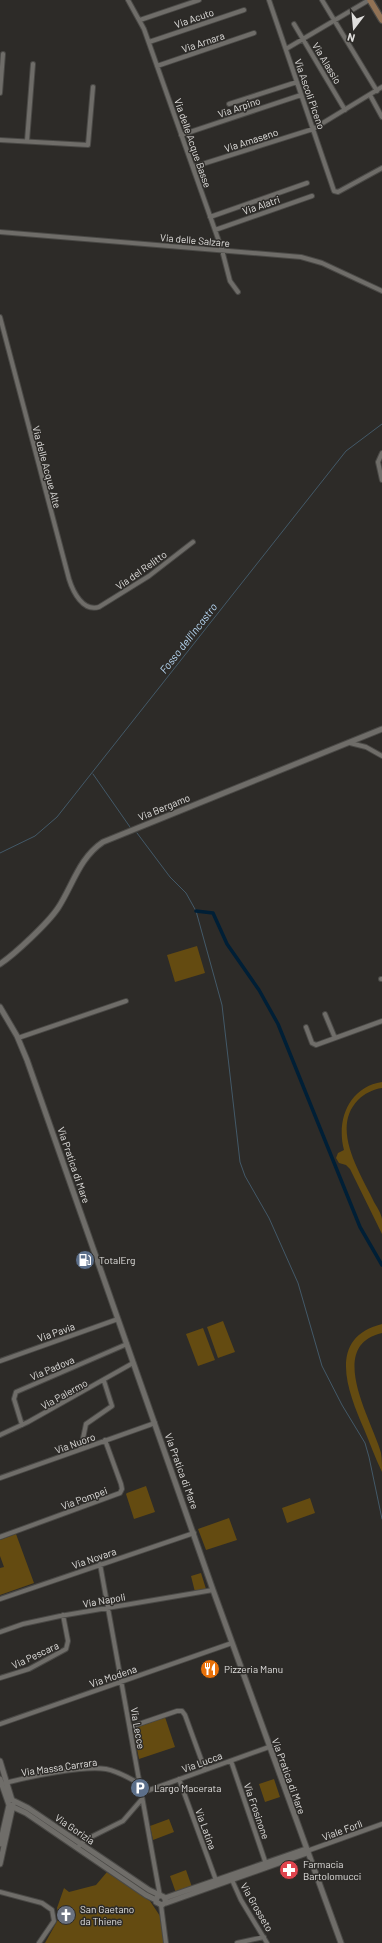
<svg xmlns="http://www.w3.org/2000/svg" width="382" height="1943" font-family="Barlow,sans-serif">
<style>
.green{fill:#644b11}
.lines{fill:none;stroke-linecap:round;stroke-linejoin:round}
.stream{stroke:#435968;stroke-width:1}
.canal{stroke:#001f36;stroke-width:3.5}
.minor-casing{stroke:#4a4946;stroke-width:6}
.tertiary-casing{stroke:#4a4946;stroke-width:7}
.secondary-casing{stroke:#4a4946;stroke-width:8}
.minor{stroke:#6f6d69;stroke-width:4}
.tertiary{stroke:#6f6d69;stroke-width:5}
.secondary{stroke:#917255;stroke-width:5.5}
.labels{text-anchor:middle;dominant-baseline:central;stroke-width:3;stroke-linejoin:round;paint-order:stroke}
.street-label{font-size:10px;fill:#e0dfdd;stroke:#2d2b28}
.poi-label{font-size:10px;fill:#e0dfdd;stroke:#2d2b28;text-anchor:start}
.water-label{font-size:11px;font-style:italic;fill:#b6d6f2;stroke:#2d2b28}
</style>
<rect width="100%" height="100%" fill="#2d2b28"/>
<path class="green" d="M197 946 205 973 175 982 167 955Z
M382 1082V1088C373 1089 364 1094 358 1100 330 1129 361 1174 374 1202 377 1207 381 1213 382 1219 382 1223 382 1229 382 1234L350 1169 346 1165 339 1163 336 1158 338 1153 344 1150C336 1120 349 1087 382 1082Z
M223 1321 235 1352 218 1358 207 1327Z
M382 1324V1333C325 1346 373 1422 381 1453 382 1459 382 1466 382 1472 375 1458 370 1443 364 1429 348 1392 326 1338 382 1324Z
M203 1328 215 1360 198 1366 186 1334Z
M146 1486 155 1512 134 1519 126 1494 127 1493Z
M310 1498 315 1513 287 1523 282 1508Z
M229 1518 237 1540 206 1550 198 1529Z
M16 1534 34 1583 0 1595V1568L4 1567 0 1556V1540Z
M201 1573 206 1589 195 1592 191 1576Z
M165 1717 175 1747 139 1759 133 1729Z
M274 1779 280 1797 265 1802 259 1784Z
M169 1819 174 1832 153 1840 150 1826Z
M186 1870 192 1887 176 1893 170 1876Z
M107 1872 150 1901 160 1916 164 1943H45L59 1918 57 1908 64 1888 69 1892 96 1885Z"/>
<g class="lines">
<path class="stream" d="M93 774 130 827
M137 833 170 877 186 893 196 911 222 1005 240 1162 245 1176 269 1218 298 1283 322 1366 342 1405 365 1443 369 1457 382 1519
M0 853 35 836 57 817 346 451 382 424"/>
<path class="canal" d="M196 911 213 913 227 944 259 990 278 1024 360 1227 382 1265"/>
<g class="minor-casing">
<path id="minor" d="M128 0 144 29 222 250 230 281 238 292
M269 0 334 191 338 192 382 168
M322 0 377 91
M140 20 199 0
M294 24 345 110
M149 42 244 10
M286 49 369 0
M157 66 254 33
M0 93 3 54
M370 95 382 117
M229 104 297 82
M181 135 301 95
M0 140 88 145 93 87
M27 141 33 64
M193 167 313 129 382 87
M210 217 307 183
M215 230 312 196
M0 232 301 257 322 263 382 291
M0 317 69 579C73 592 83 612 99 607L149 576 193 542
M382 453 378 462 382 480
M350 743 366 747 382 756
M381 979H382
M325 1014 335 1038
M306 1027 312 1043 316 1045 382 1021
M18 1038 126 1001
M0 1361 118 1319
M22 1425 14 1399 16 1392 127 1344
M0 1435 28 1422 133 1363
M81 1448 86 1424 112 1406 104 1381
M0 1478 155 1423
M0 1537 120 1493 122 1489 121 1484 105 1440
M100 1564 160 1896
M0 1599 194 1533
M0 1632 23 1624 60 1616 213 1590
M0 1678 29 1669 66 1649 68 1641 63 1615
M0 1724 232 1643
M130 1727 177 1711H182L185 1715 205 1770
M231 1761 266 1864
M179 1779 217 1883
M5 1783C28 1777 84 1765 106 1769 118 1771 129 1778 140 1784
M141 1793 269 1747
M79 1846 85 1840 123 1821 142 1799
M307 1851 382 1824
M232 1880 241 1900 267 1943
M0 1892 42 1903 52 1910 54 1921 39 1943
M161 1905 166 1943
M237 1943 264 1937"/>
</g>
<g class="tertiary-casing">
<path id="tertiary" d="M0 964C15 954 48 923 58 908 73 885 79 858 103 842L382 729
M0 1007 17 1036 27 1060 213 1590 341 1943
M0 1761 12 1800 28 1808 149 1890 164 1897 166 1902 162 1905 156 1902 157 1897 160 1896
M0 1779 9 1805 26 1813 146 1895 156 1900
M0 1844 9 1805
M0 1864 13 1805
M165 1898 306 1849
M166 1903 307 1853"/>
</g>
<g class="secondary-casing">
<path id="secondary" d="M370 0 382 20"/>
</g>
<use href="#minor" class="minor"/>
<use href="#tertiary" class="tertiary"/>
<use href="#secondary" class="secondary"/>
</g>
<defs>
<g id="fuel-disc" transform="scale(1)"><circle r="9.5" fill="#5c6f8a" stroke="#2d2b28"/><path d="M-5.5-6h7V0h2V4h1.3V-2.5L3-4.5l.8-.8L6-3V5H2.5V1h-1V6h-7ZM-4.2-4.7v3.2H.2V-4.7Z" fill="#fff"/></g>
<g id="restaurant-disc" transform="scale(1)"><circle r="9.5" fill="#e8710a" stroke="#2d2b28"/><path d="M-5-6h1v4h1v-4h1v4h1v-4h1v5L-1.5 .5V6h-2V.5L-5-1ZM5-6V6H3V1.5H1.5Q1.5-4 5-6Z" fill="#fff"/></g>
<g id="parking-disc" transform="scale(1)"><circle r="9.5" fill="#5c6f8a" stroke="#2d2b28"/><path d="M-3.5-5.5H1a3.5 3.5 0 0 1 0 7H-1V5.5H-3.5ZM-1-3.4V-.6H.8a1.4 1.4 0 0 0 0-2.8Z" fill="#fff"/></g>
<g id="pharmacy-disc" transform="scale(1)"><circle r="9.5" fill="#e0444e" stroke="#2d2b28"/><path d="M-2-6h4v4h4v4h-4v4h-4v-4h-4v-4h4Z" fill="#fff"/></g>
<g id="church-disc" transform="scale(1)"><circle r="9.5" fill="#6b7280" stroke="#2d2b28"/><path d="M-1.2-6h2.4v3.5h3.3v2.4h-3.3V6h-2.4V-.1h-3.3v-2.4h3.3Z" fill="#fff"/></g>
</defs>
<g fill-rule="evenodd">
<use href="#fuel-disc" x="85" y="1260"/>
<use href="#restaurant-disc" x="210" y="1669"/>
<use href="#parking-disc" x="140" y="1788"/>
<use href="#pharmacy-disc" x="289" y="1870"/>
<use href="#church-disc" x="66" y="1915"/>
</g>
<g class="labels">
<g class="street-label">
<text transform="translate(194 18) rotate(-19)">Via Acuto</text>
<text transform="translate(203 42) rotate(-19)">Via Arnara</text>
<text transform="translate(327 63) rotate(59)">Via Alassio</text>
<text transform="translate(310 94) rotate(71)">Via Ascoli Piceno</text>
<text transform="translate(239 107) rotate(-19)">Via Arpino</text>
<text transform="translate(251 140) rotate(-18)">Via Amaseno</text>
<text transform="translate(193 143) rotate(71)">Via delle Acque Basse</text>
<text transform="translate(261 205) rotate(-19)">Via Alatri</text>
<text transform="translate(195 240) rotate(5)">Via delle Salzare</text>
<text transform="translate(47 467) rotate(75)">Via delle Acque Alte</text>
<text transform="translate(141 570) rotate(-35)">Via del Relitto</text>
<text transform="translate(164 807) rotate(-22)">Via Bergamo</text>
<text transform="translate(74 1165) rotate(71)">Via Pratica di Mare</text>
<text transform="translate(56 1332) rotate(-19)">Via Pavia</text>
<text transform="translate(52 1368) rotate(-23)">Via Padova</text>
<text transform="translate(64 1394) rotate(-29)">Via Palermo</text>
<text transform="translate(75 1443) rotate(-20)">Via Nuoro</text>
<text transform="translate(182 1471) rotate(70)">Via Pratica di Mare</text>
<text transform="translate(84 1498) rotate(-20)">Via Pompei</text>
<text transform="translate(94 1558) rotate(-19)">Via Novara</text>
<text transform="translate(104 1600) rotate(-10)">Via Napoli</text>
<text transform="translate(35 1655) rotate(-25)">Via Pescara</text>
<text transform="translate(113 1676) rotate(-19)">Via Modena</text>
<text transform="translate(138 1728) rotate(80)">Via Lecce</text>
<text transform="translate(202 1762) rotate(-20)">Via Lucca</text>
<text transform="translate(59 1767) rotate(-8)">Via Massa Carrara</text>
<text transform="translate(289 1776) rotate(70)">Via Pratica di Mare</text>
<text transform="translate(257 1811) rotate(71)">Via Frosinone</text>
<text transform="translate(75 1829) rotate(34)">Via Gorizia</text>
<text transform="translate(206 1829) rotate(70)">Via Latina</text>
<text transform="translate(342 1830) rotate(-20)">Viale Forlì</text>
<text transform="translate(257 1907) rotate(60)">Via Grosseto</text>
</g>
<g class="poi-label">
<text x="99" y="1260">TotalErg</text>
<text x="224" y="1669">Pizzeria Manu</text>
<text x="154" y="1788">Largo Macerata</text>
<text x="303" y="1864">Farmacia<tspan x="303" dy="12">Bartolomucci</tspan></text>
<text x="80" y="1909">San Gaetano<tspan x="80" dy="12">da Thiene</tspan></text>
</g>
<g class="water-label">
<text transform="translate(188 638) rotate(-52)">Fosso dell'Incastro</text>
</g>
</g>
<g transform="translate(354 28) rotate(196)" stroke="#2d2b28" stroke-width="3" paint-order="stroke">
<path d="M0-3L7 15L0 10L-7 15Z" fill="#e0dfdd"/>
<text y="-6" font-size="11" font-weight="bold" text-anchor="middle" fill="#e0dfdd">N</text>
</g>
</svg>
